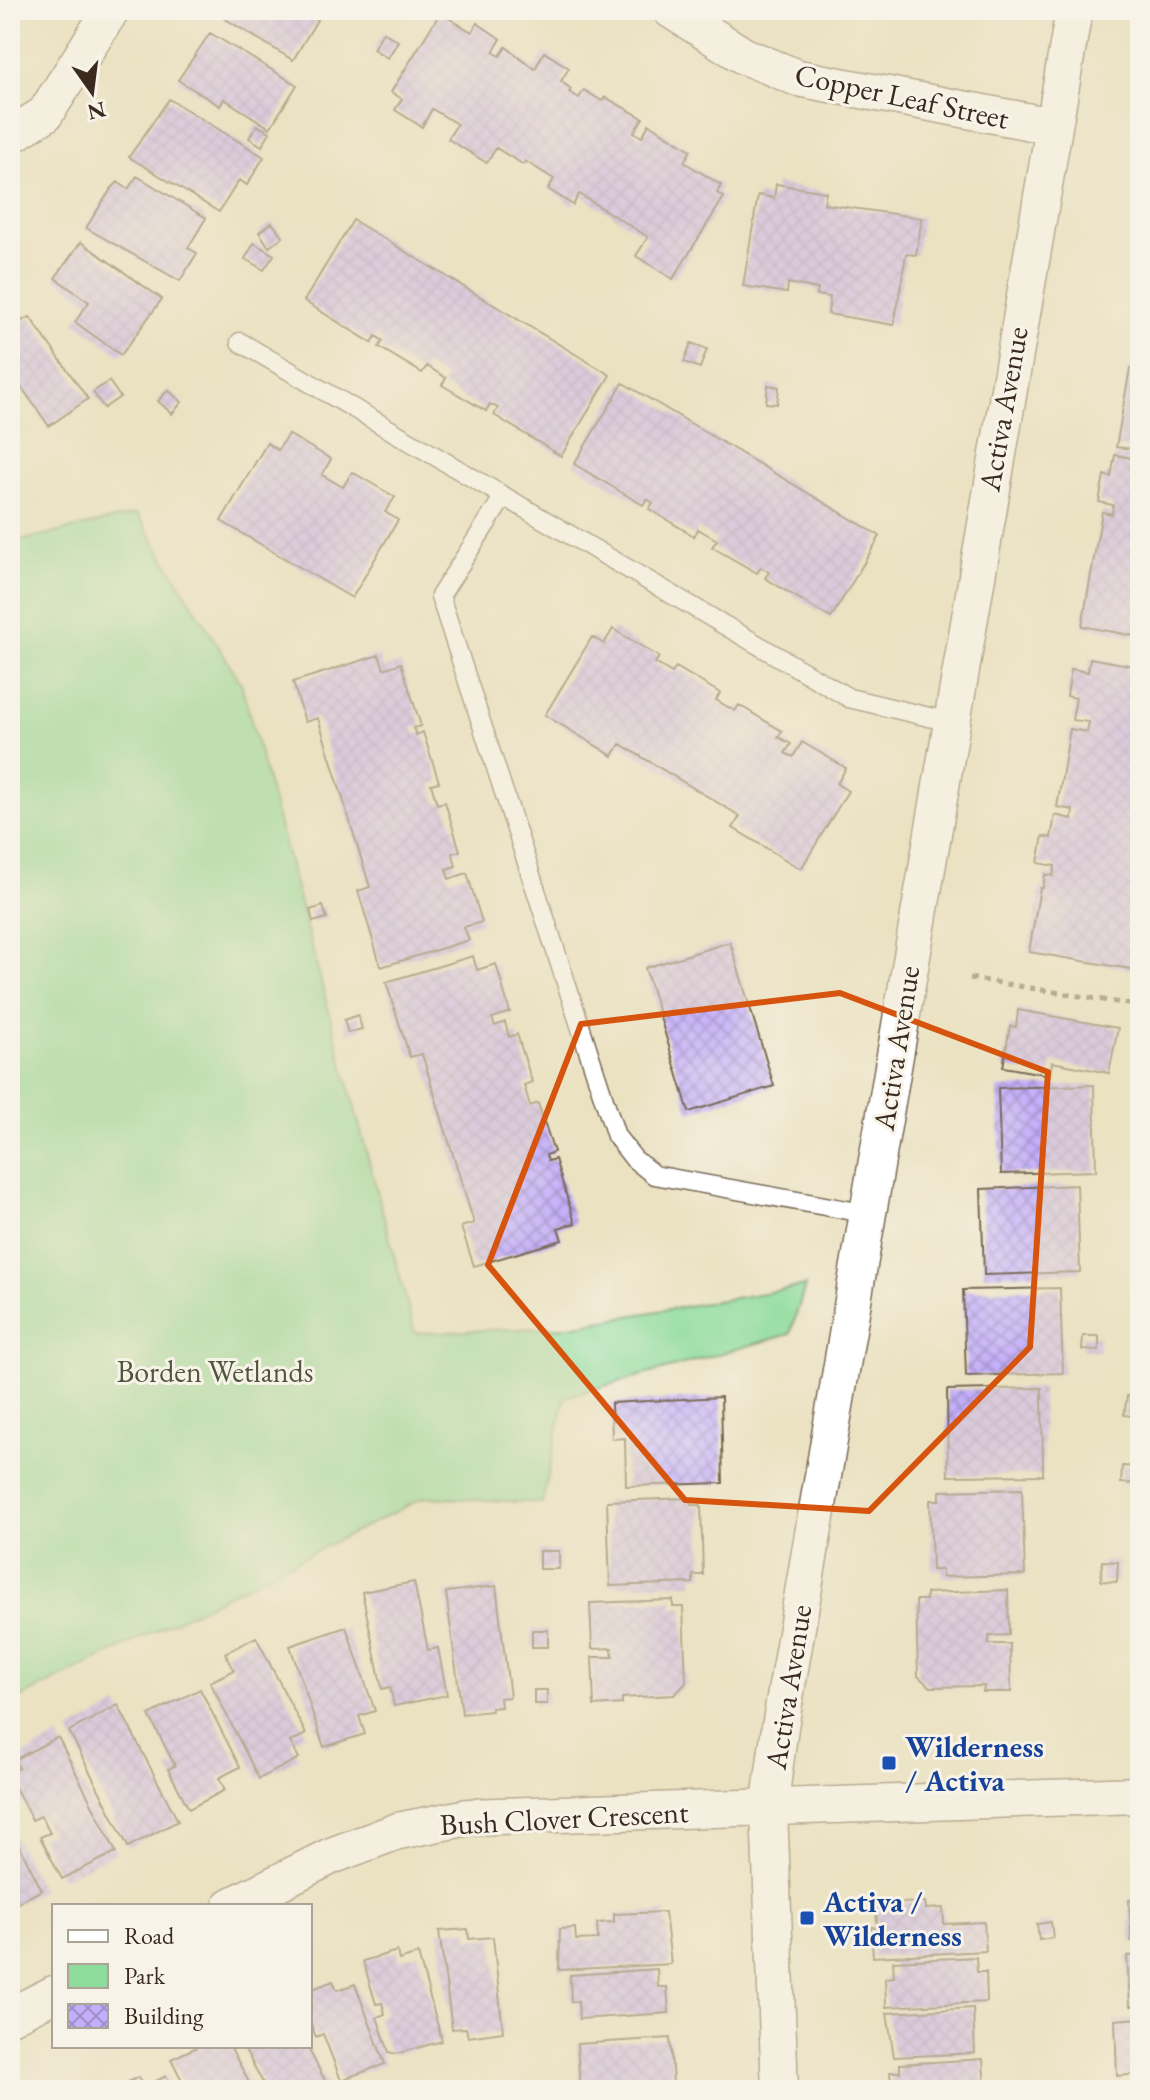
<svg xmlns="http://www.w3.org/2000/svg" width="1150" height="2100" font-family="'EB Garamond',serif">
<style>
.park{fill:#8ddc9c;stroke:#64835d;stroke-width:2}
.building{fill:url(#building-cross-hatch)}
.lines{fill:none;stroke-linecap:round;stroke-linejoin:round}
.lane-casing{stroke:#796a57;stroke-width:21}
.street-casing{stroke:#796a57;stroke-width:39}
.path{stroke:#796a57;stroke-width:5;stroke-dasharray:6 6;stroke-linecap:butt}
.lane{stroke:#fff;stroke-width:18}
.street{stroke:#fff;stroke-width:36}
.marked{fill:none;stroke:#d7540e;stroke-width:6;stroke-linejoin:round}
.transit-dot{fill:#1a4fb4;stroke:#f7f3e8;stroke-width:3}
.labels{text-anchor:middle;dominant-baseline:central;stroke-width:6;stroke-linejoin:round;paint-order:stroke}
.street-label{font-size:30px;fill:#3b2a1e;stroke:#f7f3e8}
.park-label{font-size:30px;fill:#50563e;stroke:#f7f3e8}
.transit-label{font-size:30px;font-weight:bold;fill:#164399;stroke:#f7f3e8;text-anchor:start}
</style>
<defs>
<pattern id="building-cross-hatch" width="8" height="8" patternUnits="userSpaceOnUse" patternTransform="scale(2)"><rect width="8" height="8" fill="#c4affa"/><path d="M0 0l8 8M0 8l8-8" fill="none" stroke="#a08fca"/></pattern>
</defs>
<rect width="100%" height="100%" fill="#f7f3e8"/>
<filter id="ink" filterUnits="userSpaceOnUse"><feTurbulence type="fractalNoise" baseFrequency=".0125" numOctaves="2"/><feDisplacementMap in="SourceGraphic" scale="16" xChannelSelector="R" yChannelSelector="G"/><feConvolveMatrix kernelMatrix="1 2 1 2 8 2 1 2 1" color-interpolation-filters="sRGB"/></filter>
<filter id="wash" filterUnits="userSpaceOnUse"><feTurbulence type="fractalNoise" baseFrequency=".006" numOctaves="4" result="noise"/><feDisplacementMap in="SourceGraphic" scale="32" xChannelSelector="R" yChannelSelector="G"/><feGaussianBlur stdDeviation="1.8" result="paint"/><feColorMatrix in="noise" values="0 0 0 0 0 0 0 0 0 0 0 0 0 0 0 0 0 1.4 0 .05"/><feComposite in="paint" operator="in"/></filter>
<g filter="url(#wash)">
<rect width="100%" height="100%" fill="#ebe2c2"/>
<path class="park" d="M137 514 241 683 415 1333 564 1327 805 1286 790 1334 565 1397 542 1503 425 1497 10 1703V543Z"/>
<g id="blocks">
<path class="building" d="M226 10H323L293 60 222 17Z
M440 13 472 32 477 23 501 39 493 52 500 56 506 47 535 69 544 52 569 68 561 81 571 89 569 92 579 98 584 90 602 101 605 97 643 118 634 132 642 137 649 124 691 150 684 162 721 185 717 193 724 197 673 279 636 256 648 237 579 194 573 205 548 189 554 179 525 161 524 165 496 148 487 163 448 139 457 124 432 109 422 127 395 110 402 99 391 92Z
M383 32 398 41 388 58 373 49Z
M210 33 297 85 270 128 224 99 220 106 178 80Z
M169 99 264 157 247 185 239 180 219 212 129 157Z
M257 125 270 132 262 146 249 138Z
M137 176 206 218 188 248 197 253 180 281 86 228 111 189 118 182 128 189Z
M776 184 826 192 824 204 922 218 916 255 906 254 894 325 828 314 830 297 817 295 818 289 788 283 787 293 743 286 758 195 774 198Z
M353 220 610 375 561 456 494 415 498 408 490 404 486 411 442 385 446 378 427 366 422 373 379 347 383 341 376 336 372 343 304 301Z
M272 223 283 237 269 247 259 232Z
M81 242 162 299 121 355 75 322 89 302 55 278Z
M254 243 274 255 264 270 245 259Z
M30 317 88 399 49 426 10 371V326Z
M691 343 707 349 700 368 684 362Z
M1130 368 1140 369V637L1082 626 1102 512 1112 514 1113 505 1099 502 1104 475 1111 477 1115 455 1132 458 1134 449 1116 447Z
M109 381 120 397 104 408 93 392Z
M623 383 880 536 831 618 765 578 769 572 761 567 757 573 712 547 717 540 698 529 694 536 649 509 653 503 647 499 643 505 574 464Z
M768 385 779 387 777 404 766 403Z
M168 390 182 402 172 414 158 401Z
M288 434 331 459 322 475 343 487 352 472 395 497 385 512 398 520 352 598 221 521 267 443 278 450Z
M613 629 659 657 655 663 672 673 676 667 720 693 716 700 735 711 739 705 782 731 778 737 791 744 785 753 793 757 802 742 846 768 837 784 848 791 801 869 733 828 740 816 620 744 613 756 545 715 592 637 604 644Z
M379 655 384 669 401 663 421 726 413 728 416 735 423 732 439 782 431 784 437 804 445 802 460 851 452 853 456 866 446 869 449 879 467 873 482 922 464 927 469 940 381 967 358 891 370 887 318 718 305 722 293 682Z
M1090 658 1140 667V950L1137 970 1029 952 1040 888H1043L1045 874 1053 876 1055 866 1038 863 1043 836 1051 838 1055 815 1072 819 1073 810 1057 807 1070 729 1087 732 1089 722 1072 720 1076 698 1067 696 1071 669 1088 672Z
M323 906 327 918 313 922 310 910Z
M730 942 774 1086 689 1112 645 968Z
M473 956 477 970 496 964 510 1012 492 1018 495 1026 505 1022 509 1037 517 1034 532 1082 524 1085 530 1106 538 1103 554 1152 546 1155 548 1161 555 1159 575 1223 558 1228 562 1240 474 1266 461 1227 474 1223 422 1054 410 1057 386 982Z
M1018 1010 1118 1028 1109 1073 1052 1062 1050 1075 1003 1067 1010 1026 1016 1027Z
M358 1015 362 1029 348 1033 344 1020Z
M1094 1085 1096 1171 1001 1174 998 1088Z
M1077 1185 1080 1272 984 1275 981 1189Z
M1060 1288 1063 1373 966 1376 963 1290Z
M1083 1336H1099V1351L1082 1350Z
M1042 1388 1043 1475 948 1476 947 1390Z
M1127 1396 1140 1398 1139 1417 1124 1415Z
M721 1397 723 1483 626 1486 625 1438 612 1439 611 1403Z
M1122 1466 1140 1467V1484L1121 1483Z
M1022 1489 1025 1575 942 1577V1570H932L930 1500H940V1491Z
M690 1498 691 1505H701L703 1575H693V1583L610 1586 607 1501Z
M539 1551H559V1569H539Z
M1102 1561 1118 1562 1117 1582 1101 1581Z
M414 1582 428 1650 438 1648 447 1695 394 1706 390 1687 382 1689 362 1592Z
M496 1586 510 1697 500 1698 501 1707 491 1708 492 1711 462 1714 446 1592Z
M1008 1590 1009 1635 989 1636V1644H1010L1011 1692H983L984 1686 930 1687 918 1676 916 1600H926V1593Z
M673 1600V1607H683L686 1683 674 1695 622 1698V1704L594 1706 592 1657H613L612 1648 592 1649 590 1603Z
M346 1627 375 1711 359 1716 365 1734 324 1747 290 1646Z
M532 1630H548V1647H532Z
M256 1637 306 1734 290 1742 299 1758 259 1779 210 1682 234 1670 225 1653Z
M200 1689 240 1767 219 1778 225 1790 189 1809 168 1769 175 1766 149 1715Z
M534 1690H547V1704H534Z
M118 1705 178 1821 128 1847 69 1731Z
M58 1737 116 1852 62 1879 40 1837 50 1833 41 1816 32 1820 10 1778V1773L19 1768 14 1760Z
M10 1828 42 1890 10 1907Z
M1140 1899V1940L1131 1941 1129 1900Z
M925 1902 926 1909 943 1908 944 1924 984 1922 986 1951 873 1957 871 1927 877 1928 876 1904Z
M665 1912 671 1964 559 1970 560 1929 575 1928 576 1940 598 1939 597 1923 614 1922V1914Z
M1051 1922 1053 1938 1039 1940 1037 1924Z
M468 1929 469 1939 493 1937 503 2032 468 2037 466 2028 452 2029 439 1931Z
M397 1951 399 1960 418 1954 442 2041 396 2054 389 2052 377 2017 385 2014 382 2003 376 2004 363 1961Z
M1140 1955V2006H1130L1127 1956Z
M976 1957 977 1972H986L987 2002 886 2007 885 1978 894 1977 893 1961Z
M657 1969 658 1987H667L669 2013 579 2019 578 2001 571 2002 570 1975Z
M333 1981 337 1990 355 1984 385 2064 341 2080 323 2034 316 2037 310 2021V1990Z
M973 2008 975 2053 894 2057 887 2013Z
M1140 2018V2074L1117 2076 1115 2020Z
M670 2038 673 2083 580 2089 577 2044Z
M199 2046H230L253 2090H187L171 2059Z
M243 2046H307L330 2090H267Z
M983 2059 985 2090H891L890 2072H900V2064Z
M166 2076 174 2090H112L138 2077 144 2087Z"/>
</g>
</g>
<g filter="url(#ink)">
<use href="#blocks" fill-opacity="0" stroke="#796a57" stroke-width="2"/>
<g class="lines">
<g class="lane-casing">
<path id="lane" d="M240 342 849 698 950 722
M504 496 440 596 616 1136 634 1159 654 1175 869 1214"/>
</g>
<g class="street-casing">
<path id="street" d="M671 10 744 56 798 78 1052 126
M10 136 45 114 111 10
M231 1906 331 1856 398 1831 469 1817 1140 1795
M10 2016 54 1994
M780 2090 769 1809 780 1727 1074 10"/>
</g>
<path class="path" d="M970 978 1140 1006"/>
<use href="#lane" class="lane"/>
<use href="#street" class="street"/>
</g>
</g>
<path d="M0 0H1150V2100H0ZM840 993 1048 1072 1030 1347 869 1511 685 1500 488 1265 581 1024Z" fill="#ebe2c2" fill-opacity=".55" fill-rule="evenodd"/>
<path class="marked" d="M840 993 1048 1072 1030 1347 869 1511 685 1500 488 1265 581 1024Z"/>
<g class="transit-dot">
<rect x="881" y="1755" width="16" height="16" rx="4"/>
<rect x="799" y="1910" width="16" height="16" rx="4"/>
</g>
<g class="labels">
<g class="street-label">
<text transform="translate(902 96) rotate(12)">Copper Leaf Street</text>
<text transform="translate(1003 409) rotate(-80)">Activa Avenue</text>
<text transform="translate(896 1048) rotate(-81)">Activa Avenue</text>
<text transform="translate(788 1687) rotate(-81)">Activa Avenue</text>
<text transform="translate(564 1818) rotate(-3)">Bush Clover Crescent</text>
</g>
<g class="park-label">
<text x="215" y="1371">Borden Wetlands</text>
</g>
<g class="transit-label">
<text x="905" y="1746">Wilderness<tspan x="905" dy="34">/ Activa</tspan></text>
<text x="823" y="1901">Activa /<tspan x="823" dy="34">Wilderness</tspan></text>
</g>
</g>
<rect width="1150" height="2100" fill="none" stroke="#f7f3e8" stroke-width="40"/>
<rect x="52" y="1904" width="260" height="144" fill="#f7f3e8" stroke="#aca397" stroke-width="2"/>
<rect x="68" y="1930" width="40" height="12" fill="#ffffff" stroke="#aca397" stroke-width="2"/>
<text x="124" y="1944" font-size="24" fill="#3b2a1e">Road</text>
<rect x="68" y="1964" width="40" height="24" fill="#8ddc9c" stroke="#aca397" stroke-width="2"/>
<text x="124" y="1984" font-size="24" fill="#3b2a1e">Park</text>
<rect x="68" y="2004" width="40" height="24" fill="url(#building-cross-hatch)" stroke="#aca397" stroke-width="2"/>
<text x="124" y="2024" font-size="24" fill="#3b2a1e">Building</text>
<g transform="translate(92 92) rotate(166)" stroke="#f7f3e8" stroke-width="6" paint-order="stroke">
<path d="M0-6L14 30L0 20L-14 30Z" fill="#3b2a1e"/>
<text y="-12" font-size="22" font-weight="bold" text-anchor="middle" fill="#3b2a1e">N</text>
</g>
</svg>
